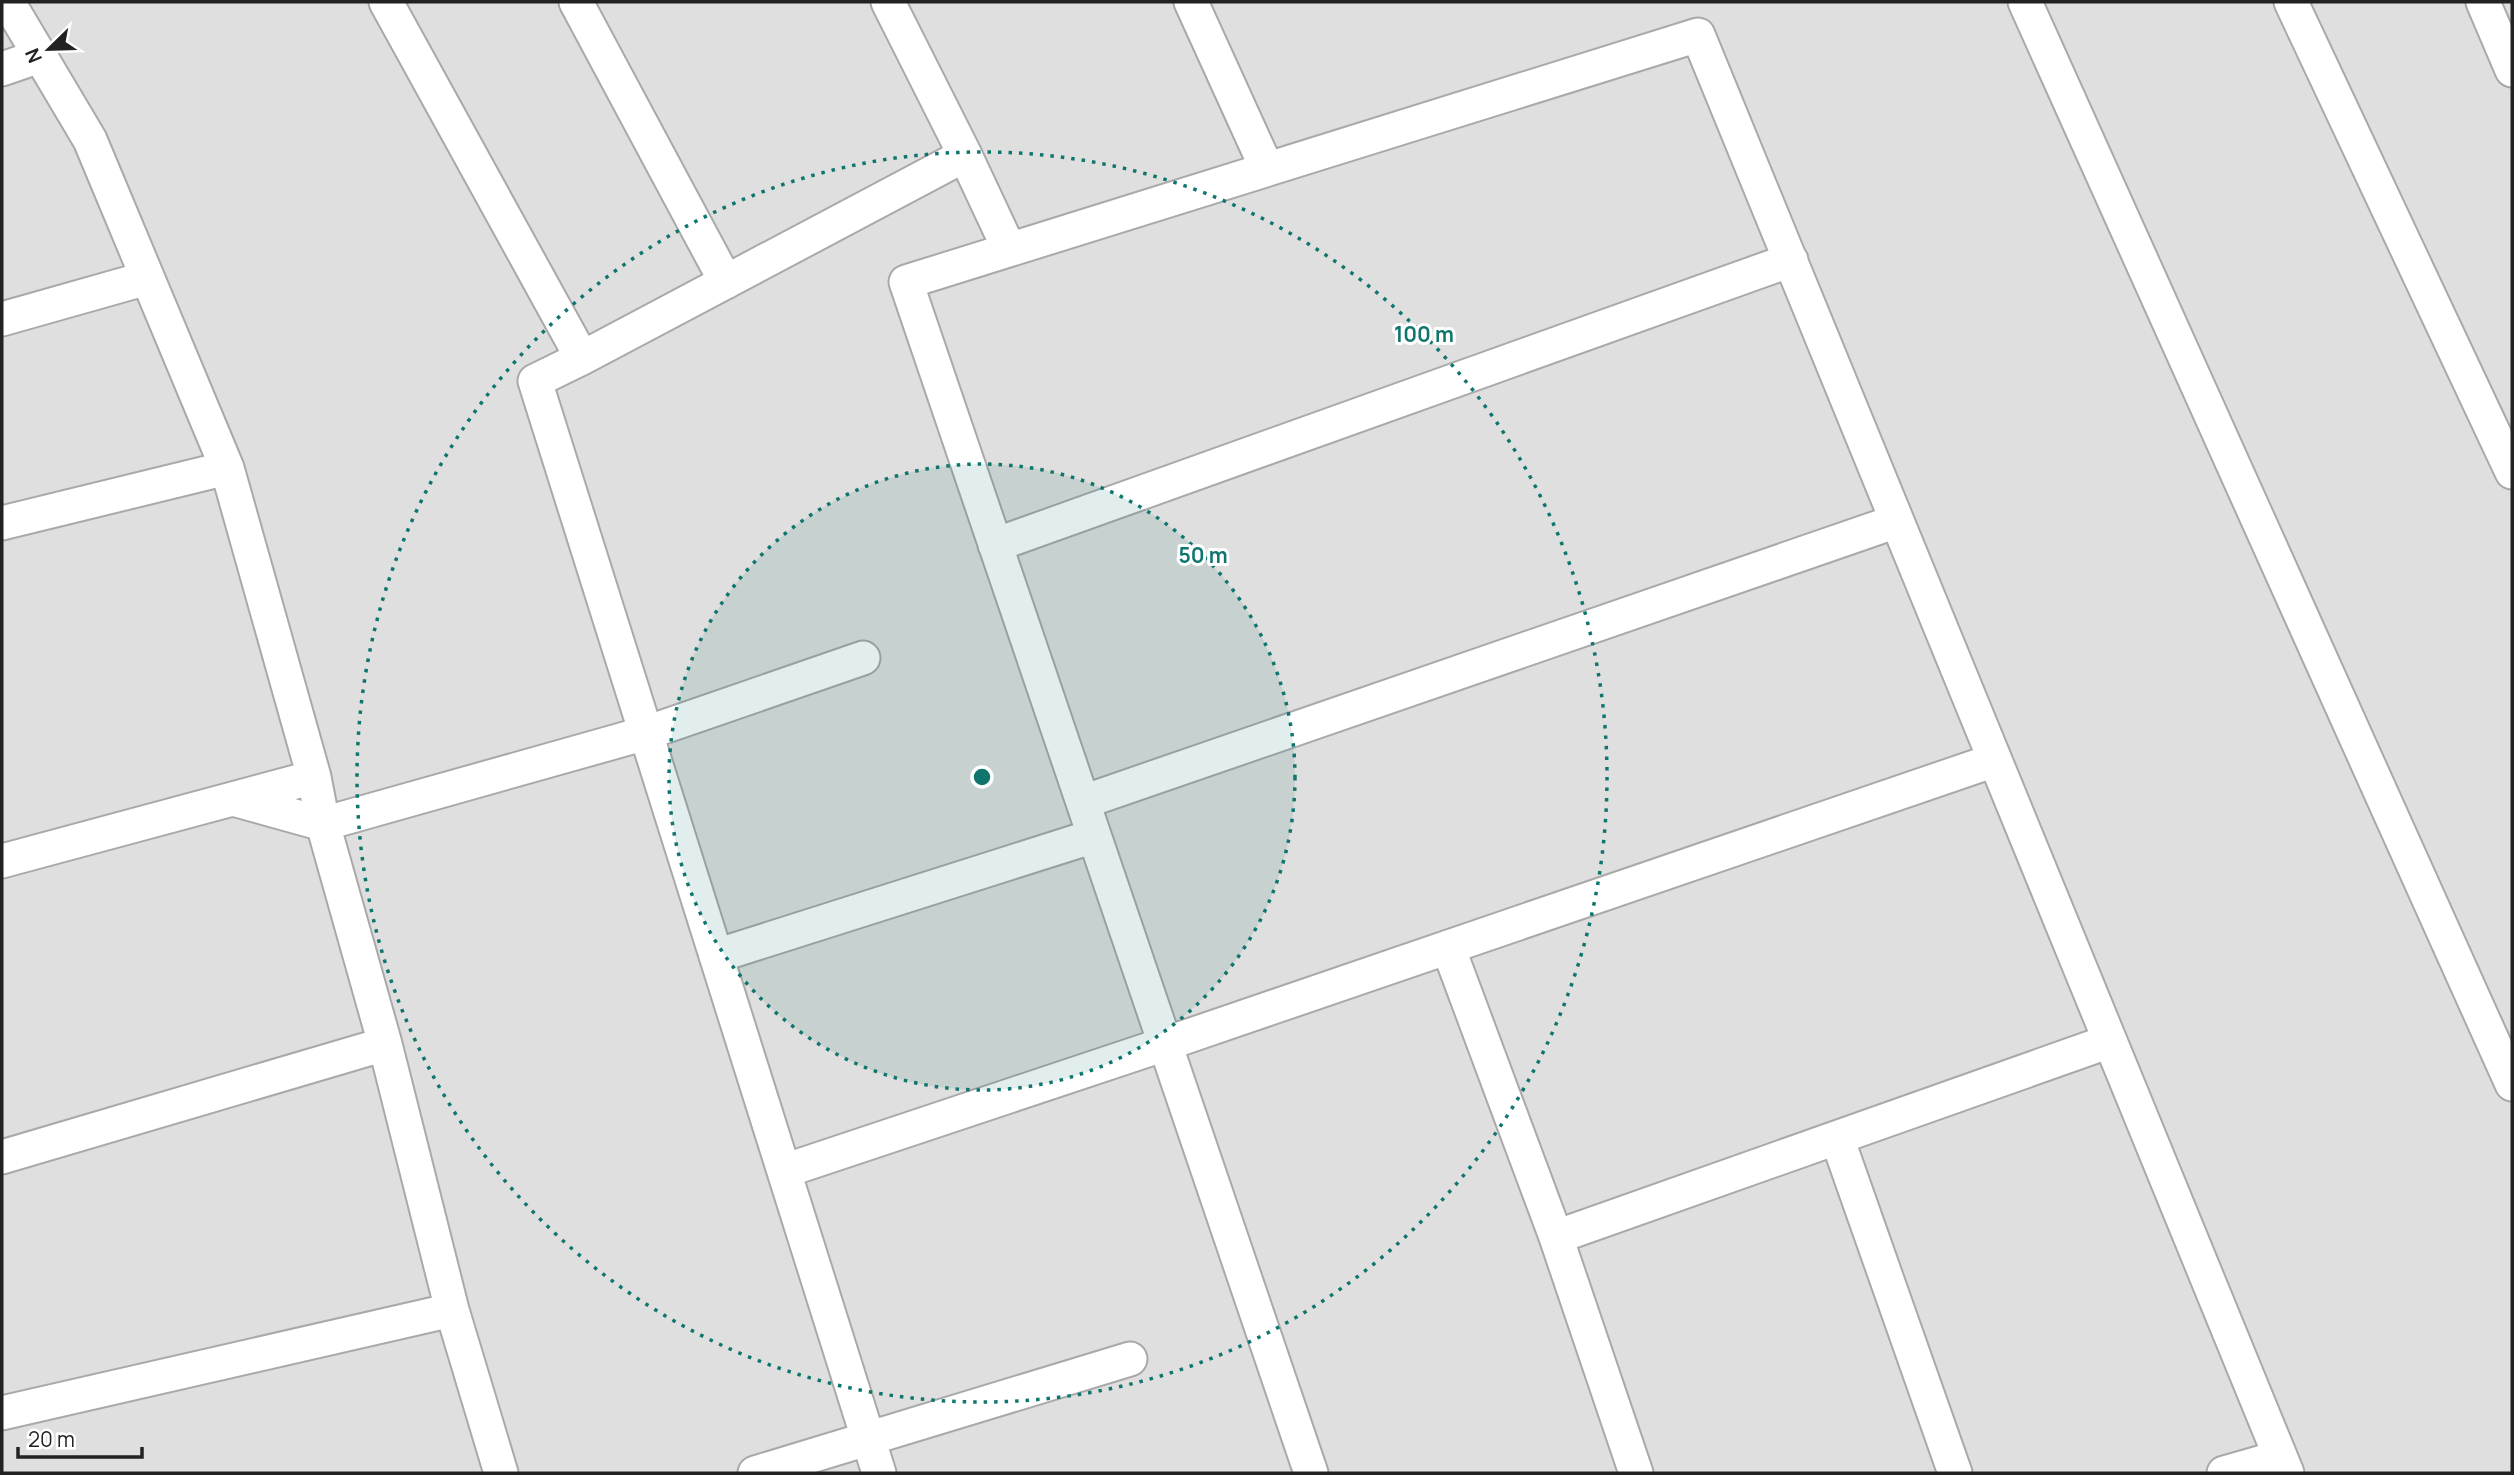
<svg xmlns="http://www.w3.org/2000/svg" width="2514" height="1475" font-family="Manrope,sans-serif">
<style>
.residential{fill:#e0dfdf}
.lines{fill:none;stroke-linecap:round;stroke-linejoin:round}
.street-casing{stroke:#a9a9a9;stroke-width:37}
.street{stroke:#fff;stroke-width:33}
.ring{fill:none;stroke:#0f766e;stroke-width:3.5;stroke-dasharray:3.5 7}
.centre{fill:#0f766e;stroke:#fff;stroke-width:3.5}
.ring-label{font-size:21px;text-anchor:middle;font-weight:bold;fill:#0f766e;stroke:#fff;stroke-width:6;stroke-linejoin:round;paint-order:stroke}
</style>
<rect width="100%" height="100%" fill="#f2efe9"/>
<path class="residential" d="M2 2H2512V1473H2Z"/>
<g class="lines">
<g class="street-casing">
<path id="street" d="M8 2 90 140 227 468
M386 2 582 358 535 381 879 1473
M576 2 726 282
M1191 2 1267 169
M2025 2 2512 1084
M2291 2 2512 472
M2483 2 2512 70
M2 69 40 56
M965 155 1009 249
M2 319 147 278
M582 358 965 155 888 2
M2 523 227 468 314 777 323 824 385 1044 452 1310 501 1473
M995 545 1791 260
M233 799 323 824 646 733 863 658
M1083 802 1897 521
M2 861 314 777
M1448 947 1556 1237 1636 1473
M716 956 1094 836
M1837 1138 1955 1473
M2 1157 385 1044
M784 1171 1165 1044 1995 760
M1556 1237 2110 1041
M2 1413 452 1310
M755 1473 1130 1359
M1311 1473 906 282 1698 35 2287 1473
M2224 1473 2280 1457"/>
</g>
<use href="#street" class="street"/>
</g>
<circle cx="982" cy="777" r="313" fill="#0f766e" fill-opacity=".12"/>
<g class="ring">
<circle cx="982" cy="777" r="313"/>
<circle cx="982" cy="777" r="625"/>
</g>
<circle cx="982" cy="777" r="10" class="centre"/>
<g class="ring-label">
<text x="1424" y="342">100 m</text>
<text x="1203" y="563">50 m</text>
</g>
<rect width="2514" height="1475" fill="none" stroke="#222222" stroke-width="7"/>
<g transform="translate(49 49) rotate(247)" stroke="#ffffff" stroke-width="5" paint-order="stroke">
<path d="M0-5L12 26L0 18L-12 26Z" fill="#222222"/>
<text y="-10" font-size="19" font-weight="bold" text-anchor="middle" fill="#222222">N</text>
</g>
<path d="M18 1447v10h124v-10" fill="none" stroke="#222222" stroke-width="3.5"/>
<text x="28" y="1447" font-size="21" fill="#222222" stroke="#ffffff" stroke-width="5" paint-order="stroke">20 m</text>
</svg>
